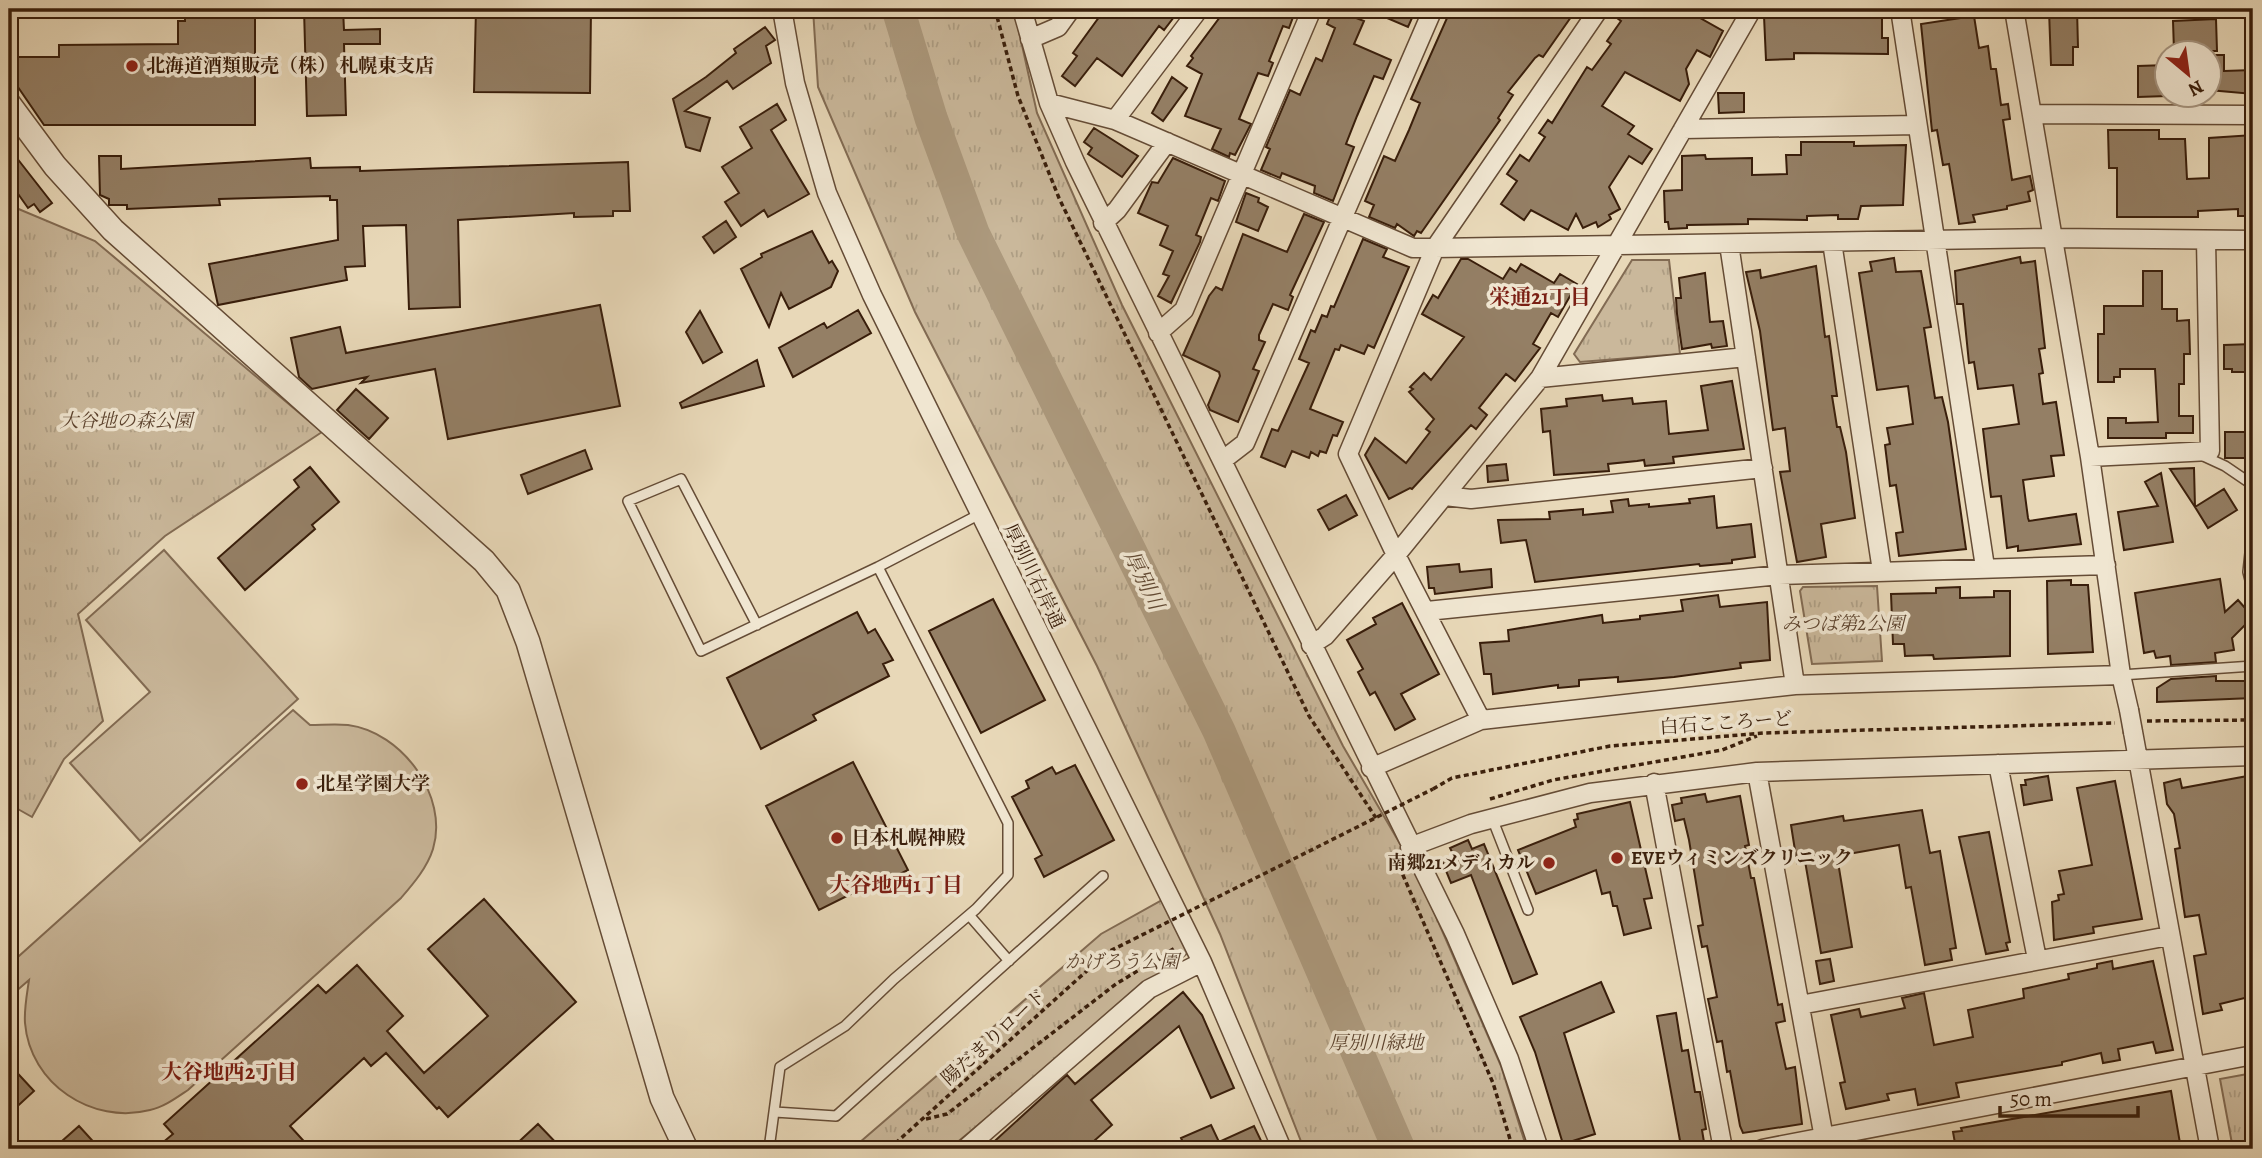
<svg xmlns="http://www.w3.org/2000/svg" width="2262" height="1158" font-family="Alegreya,'Noto Serif JP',serif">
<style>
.grass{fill:#cab89b;stroke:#826b53;stroke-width:2}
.park{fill:url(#park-tufts);stroke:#826b53;stroke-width:2}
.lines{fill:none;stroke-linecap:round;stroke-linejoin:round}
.river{stroke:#ac997d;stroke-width:33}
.building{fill:#947f65;stroke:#391e0b;stroke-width:2}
.service-casing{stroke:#654c36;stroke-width:12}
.minor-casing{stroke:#654c36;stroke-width:21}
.tertiary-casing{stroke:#654c36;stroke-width:26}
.path{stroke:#391e0b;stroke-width:3.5;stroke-dasharray:5 3.5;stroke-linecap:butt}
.service{stroke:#f0e6d1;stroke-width:9}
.minor{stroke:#f0e6d1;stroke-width:18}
.tertiary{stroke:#f0e6d1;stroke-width:23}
.minor-bridge-casing{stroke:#654c36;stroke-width:21;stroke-linecap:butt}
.path-bridge{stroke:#391e0b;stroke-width:3.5;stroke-dasharray:5 3.5;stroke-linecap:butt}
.minor-bridge{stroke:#f0e6d1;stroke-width:18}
.poi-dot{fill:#8f2418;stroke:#f0e6d1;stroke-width:2.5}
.labels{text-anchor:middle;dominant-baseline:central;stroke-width:7;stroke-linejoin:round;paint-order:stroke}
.poi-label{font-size:19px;font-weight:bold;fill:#391e0b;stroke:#f0e6d1;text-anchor:start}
.park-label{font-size:19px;font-style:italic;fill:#5d442f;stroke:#f0e6d1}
.street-label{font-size:19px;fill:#391e0b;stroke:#f0e6d1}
.neighbourhood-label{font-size:21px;font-weight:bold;fill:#7a1f14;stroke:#f0e6d1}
.water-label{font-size:21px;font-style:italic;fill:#614933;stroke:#f0e6d1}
</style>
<defs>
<pattern id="park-tufts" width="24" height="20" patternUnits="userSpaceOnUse" patternTransform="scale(1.75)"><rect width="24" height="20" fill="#cab89b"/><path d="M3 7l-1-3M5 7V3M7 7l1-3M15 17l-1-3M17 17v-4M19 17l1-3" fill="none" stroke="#ae9e84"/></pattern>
</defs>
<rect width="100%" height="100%" fill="#e8d8b8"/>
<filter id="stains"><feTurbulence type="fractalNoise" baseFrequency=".00286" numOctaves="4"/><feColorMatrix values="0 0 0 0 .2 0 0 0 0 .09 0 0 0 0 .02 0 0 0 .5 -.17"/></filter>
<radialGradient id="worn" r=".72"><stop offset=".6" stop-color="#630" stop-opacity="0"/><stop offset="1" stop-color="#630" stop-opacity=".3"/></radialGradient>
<path class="grass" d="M164 550 298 699 140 841 70 763 150 692 86 620Z
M293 710 310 725C322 725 336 724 348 725 402 732 449 796 433 849 427 868 413 884 401 898L188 1090C176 1098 164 1107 150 1110 92 1125 30 1084 25 1023 24 1009 27 994 29 980L14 993 9 985V965Z"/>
<path class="park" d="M813 9H1014L1037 113 1122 305 1343 746 1417 873 1501 1066 1527 1149H1304L1220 934 1097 666 915 312 818 87Z
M9 205 95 241 322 432 165 536 78 614 103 721 64 759 32 817 9 804Z
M1632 260H1669L1680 354 1580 362 1574 354Z
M1877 586 1882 661 1812 664 1800 591 1803 587Z
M1164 899 1189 952 949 1149H852L1101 934Z
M2253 1073V1149H2233L2220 1079Z"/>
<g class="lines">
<path class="river" d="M898 9 931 118 973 233 1219 731 1399 1149"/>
</g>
<path class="building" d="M185 9H255V125H44L9 74V57H59V45L178 44V21H185Z
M304 9H343L344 30 380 29V44H344L346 115 307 116Z
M476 9H591L590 93 474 92Z
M1105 9H1174L1170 14 1174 17 1164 30 1159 26 1122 76 1097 58 1075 86 1062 76 1077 56 1073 53Z
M1226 9H1296L1289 28 1283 26 1269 61 1273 63 1268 76 1258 73 1239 119 1251 124 1235 155 1230 153 1229 157 1212 149 1221 129 1185 116 1202 74 1187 66 1193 58 1191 56Z
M1333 9 1364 21 1354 44 1391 60 1383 79 1374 76 1357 116 1346 144 1354 147 1333 201 1314 193 1315 186 1282 173 1280 178 1261 170 1270 149 1266 147 1290 90 1300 95 1316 58 1322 61 1335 28 1327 24Z
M1366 9H1416L1408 27Z
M1451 9H1572L1568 15 1571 17 1543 57 1539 55 1535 58 1508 92 1513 95 1498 118 1500 120 1421 233 1417 231 1414 236 1397 224 1395 228 1369 217 1374 205 1365 201 1384 156 1395 161 1409 130 1420 103 1411 99Z
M1623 9H1684L1723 31 1710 57 1697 50 1686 69 1689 84 1680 101 1625 72 1602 106 1634 126 1628 134 1652 149 1642 164 1629 156 1609 187 1620 209 1609 215 1611 219 1598 227 1596 222 1583 228 1576 214 1568 230 1531 210 1524 220 1501 204 1517 181 1507 174 1520 155 1529 161 1545 137 1539 133 1548 120 1552 123 1587 67 1592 70 1611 44 1607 41 1621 21 1617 18Z
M2077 9 2078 47H2073V65H2051L2049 10Z
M1882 10V38H1888V54L1794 53V59L1766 60 1764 16H1774V12Z
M1974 16 1979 48 1988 46 1991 69H1996L2001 105 2008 104 2010 119 2003 120 2012 180 2030 176 2033 190 2028 192 2030 201 2007 206V209L1973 215 1975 222 1959 224 1949 164 1943 165 1937 130 1932 131 1921 24Z
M2216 19 2217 51H2174L2173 21Z
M765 27 775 40 766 46 771 63 733 89 727 81 685 111 710 118 700 151 686 147 673 99 706 77 736 53 734 49Z
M2209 55H2224V71L2253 70V94L2209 90Z
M2167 65V96L2138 97V66Z
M1172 77 1187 88 1163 121 1152 113Z
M1718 93H1744V112L1719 113Z
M777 104 786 120 771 130 809 194 768 217 764 210 741 226 725 202 739 193 722 167 752 148 740 127Z
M1094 128 1138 156 1122 177 1088 154 1092 148 1084 142Z
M2108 130H2159V139H2185L2187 179 2209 178V138L2253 135V216H2238V209L2198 211V217H2117V168H2109Z
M1801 142H1854V146L1906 145 1903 205 1861 206 1858 219H1838V215L1807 216V220L1748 219V224L1687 225V228L1669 229 1668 222H1665L1664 191 1682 190V156L1705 155 1706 159 1752 158V175L1787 174 1786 155H1801Z
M9 148 52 203 40 212 34 204 28 208 9 181Z
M99 156H121V169L310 158 311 168 360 167V171L628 162 630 211H613V216L574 217V213L458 220 460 307 409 309 406 225 363 226 365 266 345 267 347 280 218 305 209 264 338 240 337 200H330V196L254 198 219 199 220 205 127 209V205H109V199L100 195Z
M1173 158 1225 181 1218 201 1211 198 1196 235 1201 237 1200 242 1171 303 1158 296 1169 276 1163 274 1173 251 1160 245 1168 226 1138 213 1152 182 1158 183Z
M1246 193 1259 198 1258 202 1268 207 1258 231 1236 222Z
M1304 214 1324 222 1290 295 1293 297 1288 310 1273 304 1259 335V340L1265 342 1253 369 1259 371 1238 422 1210 410 1208 405 1220 376 1219 372 1183 355 1209 296 1216 287 1222 290 1243 234 1287 252Z
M726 221 736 237 714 253 703 237Z
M812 231 829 263 832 261 838 271 831 287 789 309 781 293 769 327 741 269 762 257 761 254Z
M1363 239 1387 249 1383 257 1409 267 1374 348 1368 345 1364 354 1341 345 1339 350 1335 349 1310 409 1343 422 1337 436 1333 435 1326 453 1320 451 1318 456 1311 452 1309 458 1292 451 1285 467 1261 457 1272 429 1278 431 1309 363 1299 359 1311 330 1315 332 1322 315 1327 317 1331 306 1334 307Z
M2020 257 2021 263 2035 261 2045 348 2039 349 2043 373 2039 374 2043 404 2056 402 2064 455 2051 456 2054 476 2023 480 2028 518 2029 521 2076 514 2081 544 2018 551V546L2007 548 2001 496 1991 497 1983 429 2019 424 2013 385 1978 389 1974 362 1969 363 1963 304H1957L1955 271Z
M1894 258 1896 272 1921 271 1931 327 1924 328 1935 398 1942 397 1948 422 1966 549 1899 556 1896 533 1903 532 1896 485 1890 486 1885 445 1890 444 1887 428 1913 424 1908 386 1877 390 1859 273 1872 271 1870 262Z
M1461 259H1468L1503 279 1510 268 1516 272 1521 264 1554 283 1560 274 1577 284 1558 317 1551 313 1533 344 1540 348 1515 381 1506 374 1479 408 1487 415 1476 429 1471 425 1412 489 1410 488 1389 499 1365 455 1375 438 1406 463 1430 432 1426 429 1434 419 1409 392 1413 389 1410 387 1424 373 1431 380 1464 337 1422 314 1433 295 1438 298Z
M1816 266 1825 337 1829 336 1837 396H1832L1837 427H1840L1846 452 1855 518 1821 524 1826 557 1797 562 1780 472 1790 471 1785 428 1773 430 1760 331 1746 272 1760 270 1761 278Z
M2143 271H2162V309H2177V321L2189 320 2190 354H2184V384H2179V416H2193V433H2166V438H2108V418H2126V423L2158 422 2155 369H2120V377H2114V382H2098V334H2104V306H2143Z
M1705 273 1710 322 1723 321 1727 346 1712 348 1711 344 1682 349 1677 314 1676 298H1681L1679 278Z
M600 305 620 406 448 439 435 369 361 383 367 377 312 389 299 377 291 338 340 327 346 353Z
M858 310 871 333 793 377 779 348 824 323 827 328Z
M700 311 722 352 703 363 686 332Z
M2253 344V372H2232V369H2224V345Z
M757 360 764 386 682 408 680 403Z
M1732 381 1744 449 1673 457 1674 463 1645 466 1644 460 1637 461 1608 464 1609 471 1554 475 1550 431 1543 432 1541 409 1567 406 1566 399 1602 395 1603 401 1632 398 1633 404 1666 401 1669 434 1708 430 1701 386Z
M356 389 388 418 369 439 337 410Z
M2225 432H2253V458H2225Z
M585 450 592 469 528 494 521 475Z
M1506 464 1508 480 1488 482 1487 466Z
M310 467 339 502 312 525 315 529 245 590 218 558 299 487 294 480Z
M2194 468 2195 507 2170 469Z
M2161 473 2173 542 2124 550 2118 512 2158 506 2145 482Z
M2224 489 2237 510 2208 528 2195 507Z
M1346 495 1357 515 1329 530 1318 510Z
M1714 496 1717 528 1751 524 1755 557 1732 560V563L1700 566 1699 564 1535 582 1526 540 1501 543 1498 520 1550 519 1549 512 1583 509V515L1613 512 1611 501 1628 499 1629 506 1649 504V507L1690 503 1689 499Z
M1459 564 1460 572 1491 569 1492 587 1435 594 1434 588H1429L1427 567Z
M2220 579 2225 612 2238 600 2253 617 2232 638 2234 650 2215 653 2216 662 2171 665 2170 656 2156 658 2154 651 2144 653 2135 593Z
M2071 580V585H2088L2093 652 2048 654 2047 581Z
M1960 587V598L1994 597V591H2010V656L1934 659 1933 655 1905 656 1904 644H1893L1891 594 1936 593V588Z
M1718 595 1720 607 1767 602 1770 660 1740 663 1741 668 1674 677 1618 682V677L1579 680V686L1558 688V685L1493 694 1491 674H1484L1480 643 1509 641 1508 630 1602 615 1603 623 1640 619V616L1683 611 1681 600Z
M993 599 1045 700 981 733 929 631Z
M1402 603 1439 674 1401 694 1415 719 1395 730 1375 692 1370 695 1358 672 1363 669 1347 640 1376 624 1373 618Z
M857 612 868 633 875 629 893 660 883 664 889 676 813 715 816 720 761 749 727 678Z
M2216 676V681H2253V698L2157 702V688L2171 679Z
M853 762 908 870 874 887 873 883 819 910 766 806Z
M1075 765 1114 840 1044 877 1035 859 1042 855 1012 797 1029 788 1026 781 1052 767 1056 774Z
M2253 775V996L2220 1004 2222 1010 2203 1014 2194 956 2206 954 2199 915 2185 917 2175 849 2180 848 2174 814 2167 804 2164 783 2180 779 2182 788Z
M2048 776 2052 800 2024 805 2021 785H2026L2025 780Z
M2115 781 2142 919 2093 927 2094 933 2054 940 2052 902 2059 900 2058 895 2064 894 2059 871 2092 865 2077 788Z
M1705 794 1707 802 1740 796 1749 845 1745 846 1751 878H1754L1778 1005 1782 1004 1785 1021 1776 1023 1786 1069 1795 1067 1802 1124 1743 1133 1740 1126 1730 1071 1727 1072 1722 1041 1717 1042 1708 999 1717 997 1707 946 1702 947 1698 926 1703 925 1689 840 1684 819 1675 821 1672 805 1682 803 1681 798Z
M1630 802 1652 898 1644 899 1651 928 1624 935 1617 906H1613L1610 892 1602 894 1596 870 1536 894 1518 850 1576 827 1574 820 1578 819 1577 814Z
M1922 810 1930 853 1940 851 1956 948 1950 949 1952 960 1925 965 1911 887 1906 888 1899 845 1837 856 1852 947 1821 953 1805 861 1797 863 1791 825 1843 816 1844 821Z
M1989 832 2010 942 2006 943 2008 950 1986 954 1959 837Z
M1468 840 1472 849 1484 844 1537 974 1513 984 1471 875 1451 883 1442 861 1454 856 1450 848Z
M484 899 576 1002 448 1117 439 1107 437 1109 386 1053 371 1066 364 1058 290 1126 311 1149H155L173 1134 164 1124 318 985 326 993 357 965 403 1016 387 1031 424 1073 488 1016 428 949Z
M1830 959 1834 981 1820 984 1816 961Z
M2112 961 2113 969 2153 961 2173 1050 2156 1053 2153 1042 2118 1049 2120 1060 2103 1063 2101 1053 2062 1062V1065L1956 1083 1959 1097 1918 1105 1915 1089 1887 1094 1889 1100 1846 1109 1840 1083 1845 1082 1831 1015 1859 1009 1861 1017 1905 1008 1902 998 1924 993 1934 1045 1973 1037 1968 1010 2024 998 2023 989 2069 979 2068 974 2097 968V964Z
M1601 982 1614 1012 1564 1033 1595 1134 1563 1144 1535 1052 1520 1017Z
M1183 992 1202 1015 1234 1088 1211 1098 1179 1026 1091 1100 1112 1125 1085 1149H986L1067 1075 1075 1084Z
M1676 1013 1682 1051 1688 1050 1695 1092H1700L1706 1129 1702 1130 1704 1142 1681 1146 1657 1016Z
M9 1064 34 1091 9 1114Z
M2171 1091 2181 1149H1956L1953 1132 1962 1131 1961 1128Z
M538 1124 562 1149H511Z
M1211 1125 1219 1142 1254 1126 1265 1149H1186L1181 1138Z
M79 1126 100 1149H53Z"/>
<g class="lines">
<g class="service-casing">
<path id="service" d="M2199 454 2225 466 2250 483 2253 495
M2253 525 2248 572 2253 592
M757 625 681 479 628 501 701 651 878 567 980 514
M2121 675 2253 666
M1492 818 1528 910
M969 915 1009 961
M775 1112 836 1116 1103 876
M769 1149 780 1067 845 1026 894 979 976 909 1008 875V823L878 567"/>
</g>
<g class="minor-casing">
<path id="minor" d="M782 9 795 83 827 193 872 295 1202 962 1282 1149
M1022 9 1049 103 1075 162 1455 934 1509 1059 1539 1149
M1599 9 1435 248 2054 238 2253 240
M1900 9 1985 567
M2014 9 2090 457 2121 675 2129 710
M1030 39 1058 27 1071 9
M1049 103 1115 120 1413 248H1435L1348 454 1396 555 1481 720
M2032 114 2253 115
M1115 120 1199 9
M1683 129 1917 125
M1103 223 1117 210 1167 142
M1832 242 1882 571
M1729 244 1795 685
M1158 333 1184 310 1312 9
M1540 378 1746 357
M2090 457 2210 451 2206 240
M1223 460 1245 443 1433 9
M1445 496 1471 499 1763 468
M1427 611 1779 575 2106 565
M1311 645 1325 636 1396 555 1540 378 1752 9
M2133 732 2210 1149
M1998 764 2037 959
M1371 768 1481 720 1795 685 2121 675
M1757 772 1826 1149
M1654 783 1723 1149
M1410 847 1471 824 1590 793 1757 772 2253 756
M1800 1005 2169 936
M965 1149 1149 989 1202 962
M1762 1149 2253 1055"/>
</g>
<g class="tertiary-casing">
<path id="tertiary" d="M9 104 55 166 113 230 484 561 508 590 528 642 662 1098 686 1149"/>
</g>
<path class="path" d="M995 9 1018 96 1059 198 1309 716 1376 818
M2147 721 2253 720
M1433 789 1452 778 1610 746 1763 733 2115 723
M1490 799 1553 780 1722 750 1757 736
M1396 859 1493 1083 1513 1149
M926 1119 947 1114 1116 984 1175 948
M889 1149 1080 977 1110 951 1134 939"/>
<use href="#service" class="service"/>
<use href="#minor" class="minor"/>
<use href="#tertiary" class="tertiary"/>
<g class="minor-bridge-casing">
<path id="minor-bridge" d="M2129 710 2133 732"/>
</g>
<path class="path-bridge" d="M1134 939 1433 789"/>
<use href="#minor-bridge" class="minor-bridge"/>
</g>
<g class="poi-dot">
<circle cx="132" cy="66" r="7"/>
<circle cx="302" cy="784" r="7"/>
<circle cx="837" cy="838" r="7"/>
<circle cx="1617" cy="858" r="7"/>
<circle cx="1549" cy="863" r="7"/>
</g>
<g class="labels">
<g class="poi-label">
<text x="146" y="66">北海道酒類販売（株） 札幌東支店</text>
<text x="316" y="784">北星学園大学</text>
<text x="851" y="838">日本札幌神殿</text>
<text x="1631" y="858">EVEウィミンズクリニック</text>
<text x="1535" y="863" text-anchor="end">南郷21メディカル</text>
</g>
<g class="park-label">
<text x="126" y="421">大谷地の森公園</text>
<text x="1843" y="624">みつば第2公園</text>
<text x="1122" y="962">かげろう公園</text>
<text x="1376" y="1043">厚別川緑地</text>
</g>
<g class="street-label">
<text transform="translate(1034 576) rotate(64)">厚別川右岸通</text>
<text transform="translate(1726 723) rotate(-4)">白石こころーど</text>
<text transform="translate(994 1037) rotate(-42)">陽だまりロード</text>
</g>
<g class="neighbourhood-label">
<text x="1540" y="297">栄通21丁目</text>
<text x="896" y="885">大谷地西1丁目</text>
<text x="229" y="1072">大谷地西2丁目</text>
</g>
<g class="water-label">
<text transform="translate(1144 580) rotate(64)">厚別川</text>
</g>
</g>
<rect width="2262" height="1158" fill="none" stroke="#e8d8b8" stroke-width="35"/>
<rect x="10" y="10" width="2241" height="1137" fill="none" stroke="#391e0b" stroke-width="3.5"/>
<rect x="18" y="18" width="2227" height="1123" fill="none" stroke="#391e0b" stroke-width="2"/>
<g transform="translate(2188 74) rotate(151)"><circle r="33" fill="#f0e6d1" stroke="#a79682" stroke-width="2"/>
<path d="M0-5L12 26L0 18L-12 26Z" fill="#8f2418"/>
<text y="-10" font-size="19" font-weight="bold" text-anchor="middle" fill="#391e0b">N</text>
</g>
<path d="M2000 1106v10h138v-10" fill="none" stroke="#391e0b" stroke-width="3.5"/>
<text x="2010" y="1106" font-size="21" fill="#391e0b" stroke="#f0e6d1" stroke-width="5" paint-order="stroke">50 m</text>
<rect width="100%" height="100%" filter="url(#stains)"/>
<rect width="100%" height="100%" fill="url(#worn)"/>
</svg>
